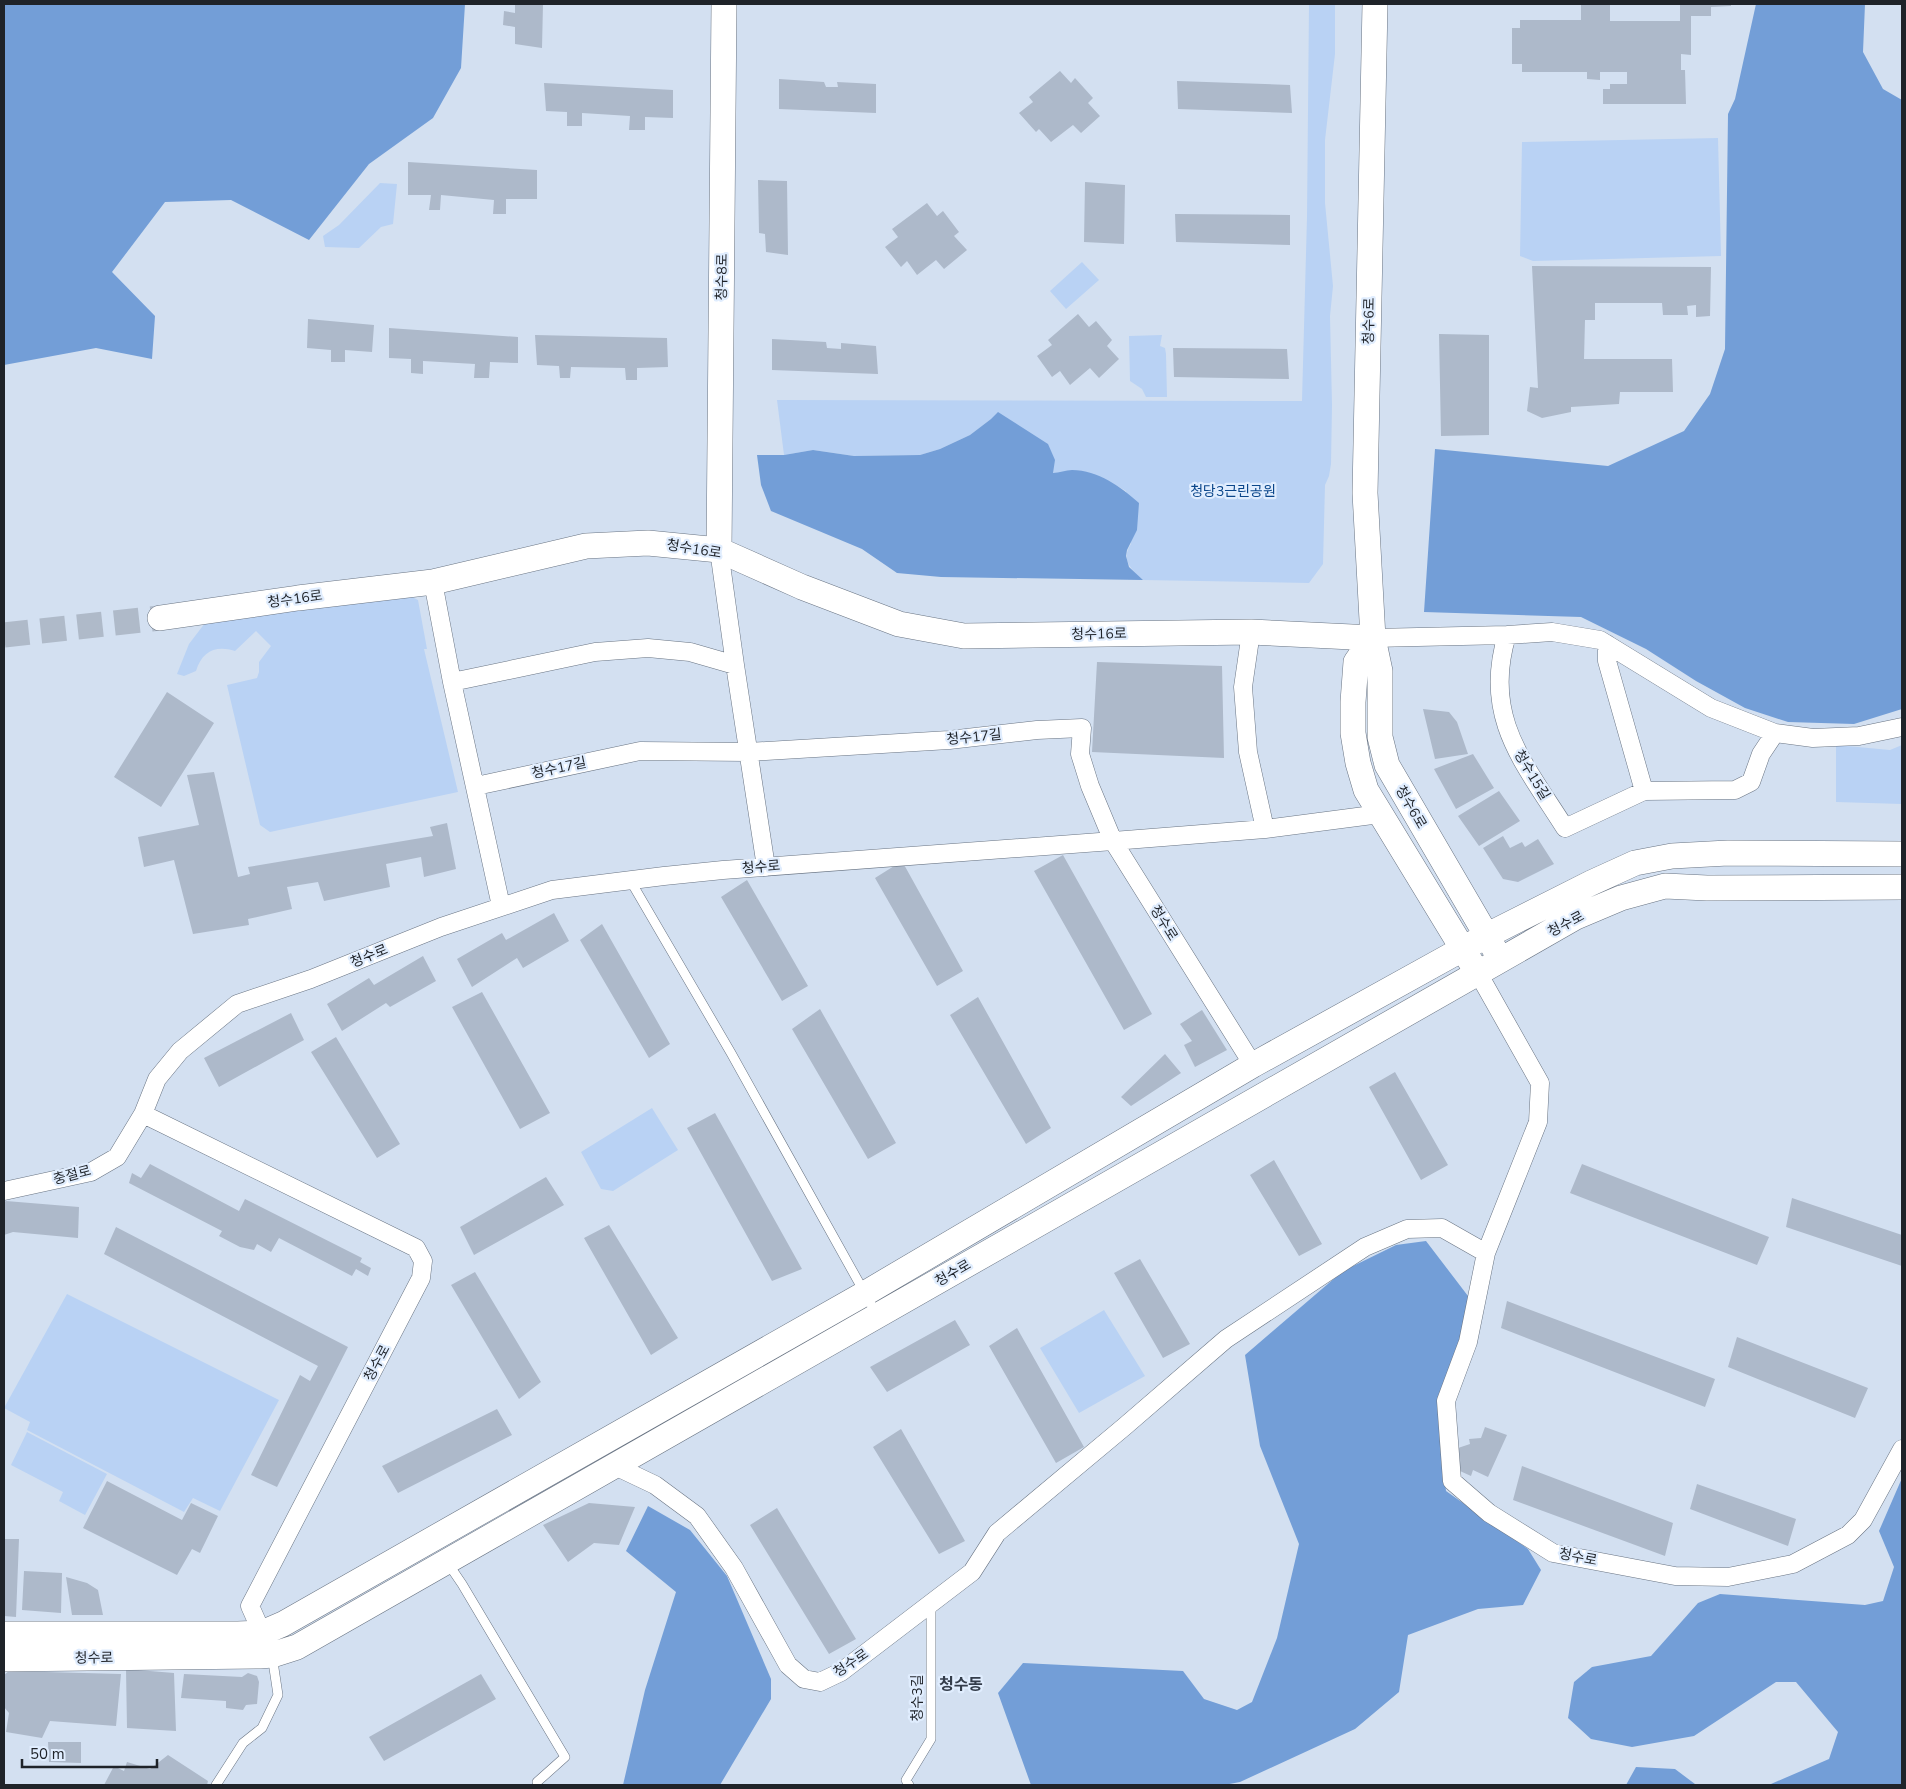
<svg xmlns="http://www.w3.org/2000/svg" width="1906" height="1789" font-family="'Nunito Sans','Noto Sans KR',sans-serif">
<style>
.green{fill:#b9d2f4}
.forest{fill:#739ed7}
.building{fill:#adb9ca}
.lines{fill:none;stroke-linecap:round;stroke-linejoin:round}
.secondary-tunnel{stroke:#afbac9;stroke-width:25;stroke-dasharray:25 12;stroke-linecap:butt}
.lane-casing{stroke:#697483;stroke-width:10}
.street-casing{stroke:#697483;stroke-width:19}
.secondary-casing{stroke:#697483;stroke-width:26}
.lane{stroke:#fff;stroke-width:9}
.street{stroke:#fff;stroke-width:18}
.secondary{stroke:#fff;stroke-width:25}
.labels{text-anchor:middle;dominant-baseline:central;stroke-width:4.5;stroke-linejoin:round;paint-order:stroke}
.street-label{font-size:14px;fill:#1f2329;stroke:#e0edfe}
.park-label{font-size:14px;fill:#0a468a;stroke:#e0edfe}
.quarter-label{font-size:16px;font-weight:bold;fill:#343d4b;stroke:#e0edfe}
</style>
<rect width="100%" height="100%" fill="#d3e0f1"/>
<path class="green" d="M1309 4H1335V54L1325 140V203L1333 286 1330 316 1332 405 1331 464 1329 476 1325 485 1323 564 1309 583 1143 580C1132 570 1120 560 1131 544L1126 491C1097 474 1086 468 1052 474L991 419 970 435 940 449 920 455 854 456 813 450 784 455 777 400 1302 401 1307 217Z
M1718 138 1721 256 1533 261 1520 256 1522 142Z
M380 183 397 184 393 224 381 227 359 248 325 247 323 236 339 225Z
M1082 262 1099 280 1066 309 1050 291Z
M1162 335 1160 346 1165 348 1166 354 1167 397H1146L1142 389 1130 381 1129 336Z
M404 593 418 600 427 649H424L458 792 270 832 260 825 227 685 257 678 259 672V662L271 646 256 631 235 651C216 645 202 651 196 671L184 676 177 674 189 644 205 623Z
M1836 745 1890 750 1902 745V804L1836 802Z
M652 1108 678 1150 613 1191 601 1189 581 1152Z
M67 1294 279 1400 220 1511 193 1498 184 1512 27 1430 30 1422 4 1408Z
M1104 1310 1145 1376 1079 1413 1040 1348Z
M27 1432 107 1474 85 1515 59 1501 63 1492 11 1465Z"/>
<path class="forest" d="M4 4H465L461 68 433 118 369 164 309 240 231 200 165 202 112 272 155 316 152 359 96 348 4 365Z
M1756 4H1865L1863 52 1883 89 1902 100V709L1854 724 1788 722 1745 708 1696 681 1646 649 1581 617 1424 612 1435 449 1608 466 1684 431 1710 394 1725 349 1728 114 1735 99Z
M998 412 1048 444 1055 460 1053 473C1059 473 1066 470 1072 470 1098 470 1121 487 1139 503L1137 530 1127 550 1126 556 1129 567 1143 580 941 577 897 573 862 549 771 511 761 485 757 455H784L813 450 854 456 920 455 940 449 970 435 991 419Z
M1426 1241 1468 1296 1469 1322 1437 1401 1446 1491 1528 1549 1541 1570 1523 1605 1478 1609 1408 1635 1399 1692 1355 1729 1240 1782 1224 1785H1031L998 1693 1023 1663 1183 1671 1204 1699 1237 1710 1252 1702 1277 1638 1299 1544 1260 1446 1245 1355 1343 1271 1396 1245Z
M1902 1478V1785H1760L1771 1784 1829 1759 1838 1732 1796 1682H1776L1694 1736 1632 1747 1591 1739 1568 1718 1574 1682 1592 1667 1651 1656 1698 1603 1720 1594 1865 1605 1883 1601 1894 1567 1879 1531Z
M648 1506 690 1530 727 1576 771 1679V1699L720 1785H623L645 1690 676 1592 626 1551Z
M1636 1767 1675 1769 1695 1784 1700 1785H1626Z"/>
<path class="building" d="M515 4H543L542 48 515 44V27L503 25 504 11 515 13Z
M1581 4H1610V21H1680V4H1731V6L1711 7V16H1691V55L1681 54V70H1685L1686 104H1603V89H1610V84H1627V72H1600V80L1587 79V72H1522V64H1512V28H1520V20H1581Z
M1060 71 1071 83 1075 78 1093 98 1088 103 1100 116 1081 133 1073 125 1051 142 1039 129 1036 132 1019 113 1033 102 1029 97Z
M779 79 824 82 826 87H838L837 82 876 84V113L779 109Z
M1177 81 1290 85 1292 113 1178 109Z
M544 83 673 90V118L645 117V130H629L630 116 582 113V126H567V112L546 111Z
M408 162 537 170V199H506V214H493L494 200 441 195 440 210H429L431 195H408Z
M758 180 787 181 788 255 766 252 765 234 759 233Z
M1085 182 1125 185 1124 244 1084 242Z
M927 203 937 216 943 211 959 232 954 236 967 250 944 269 936 260 917 275 907 261 901 267 885 247 898 237 892 229Z
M1175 214 1290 215V245L1176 242Z
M1532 266 1711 267 1710 316 1696 317V305L1687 306 1688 315H1663L1662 303H1595V320H1585L1584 359H1672L1673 392H1620L1619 404 1571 407V412L1542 418 1527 411 1530 387 1538 388Z
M1078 314 1089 327 1096 321 1112 340 1107 346 1119 359 1099 378 1090 368 1070 385 1060 371 1052 377 1037 356 1052 345 1048 340Z
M308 319 374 325 372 352 345 350V362H331V350L307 348Z
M389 328 518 337V363L490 362 489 378H474L475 364 423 361V374L411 373V359L389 358Z
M1439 334 1489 335V435L1441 436Z
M535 335 667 338 668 367 637 368V380H626L625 368 571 367 570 378H560L559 366 537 365Z
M772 339 826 342 827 348 841 349V343L876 346 878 374 772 370Z
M1173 348 1287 349 1289 379 1174 377Z
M1097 662 1222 666 1224 758 1092 752Z
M167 692 214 723 161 807 114 777Z
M1423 709 1449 712 1457 722 1468 754 1435 759Z
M1473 754 1494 788 1456 809 1434 769Z
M214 772 238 877 250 874 248 867 433 836 430 827 447 823 456 869 424 877 421 857 386 864 390 887 324 901 318 882 287 887 292 909 248 919 249 925 193 934 174 860 144 867 138 837 199 825 187 775Z
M1499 791 1520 821 1479 846 1458 816Z
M1503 836 1510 848 1522 842 1525 847 1538 839 1554 864 1518 882 1503 879 1483 848Z
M1063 855 1152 1014 1124 1030 1034 871Z
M902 861 963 971 937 986 875 878Z
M747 880 808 986 782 1001 721 897Z
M554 913 569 941 523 968 517 958 472 987 457 959 502 933 506 940Z
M602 924 670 1044 649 1058 580 940Z
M423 956 436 981 390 1007 386 1003 342 1031 327 1004 369 978 374 985Z
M482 992 550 1113 520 1129 452 1007Z
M978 997 1051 1128 1026 1144 950 1015Z
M820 1009 896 1143 868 1159 792 1029Z
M1202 1010 1227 1050 1195 1067 1184 1045 1192 1041 1180 1024Z
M291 1013 304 1040 219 1087 204 1058Z
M336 1037 400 1144 377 1158 311 1052Z
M1165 1054 1181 1073 1131 1106 1121 1097Z
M1395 1072 1448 1165 1421 1180 1369 1087Z
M715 1113 802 1269 772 1281 687 1128Z
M1274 1160 1322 1244 1299 1256 1250 1175Z
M150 1164 239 1211 245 1199 362 1258 360 1262 371 1268 368 1276 356 1269 352 1276 279 1238 271 1252 257 1244 254 1250 240 1247 219 1236 222 1231 129 1183 132 1173 141 1178Z
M1582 1164 1769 1237 1757 1265 1570 1193Z
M546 1177 564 1205 474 1255 460 1227Z
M1792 1198 1902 1235V1266L1786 1227Z
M6 1201 79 1207 78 1238 13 1232 4 1235V1202Z
M609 1225 678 1338 651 1355 584 1238Z
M116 1227 348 1347 277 1487 251 1475 300 1375 310 1381 318 1366 104 1254Z
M1140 1259 1190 1344 1163 1358 1114 1273Z
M475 1272 541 1382 519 1399 451 1285Z
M1507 1301 1715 1379 1705 1407 1501 1328Z
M955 1320 970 1345 887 1392 870 1367Z
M1017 1328 1084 1447 1056 1463 989 1346Z
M1737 1337 1868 1388 1855 1418 1728 1367Z
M497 1409 512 1435 398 1493 382 1466Z
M1485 1427 1507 1435 1488 1477 1473 1470 1471 1476 1460 1471 1455 1449 1470 1444 1469 1439 1481 1438Z
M901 1429 965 1541 939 1554 873 1447Z
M1522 1466 1673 1523 1665 1556 1513 1500Z
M107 1481 182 1520 191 1503 218 1516 200 1553 192 1549 177 1575 83 1528Z
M1697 1484 1796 1519 1788 1546 1690 1509Z
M589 1503 635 1507 619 1545 594 1543 568 1562 543 1525Z
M777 1508 856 1639 829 1654 750 1525Z
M4 1539H19L16 1617 4 1616Z
M24 1571 62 1573 61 1613 22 1610Z
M66 1577 87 1583 98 1590 103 1615H72Z
M126 1669 174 1673 176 1731 127 1728Z
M9 1671 121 1674 116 1726 50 1721 42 1738 6 1732 9 1713 4 1707V1675Z
M248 1673 257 1676 259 1682 257 1704 246 1705 243 1710 226 1708V1701L181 1698 184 1674 242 1677Z
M481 1674 496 1699 384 1761 369 1737Z
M48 1742H81V1763L49 1762Z
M168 1755 208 1781 207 1785H104L114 1766 124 1771 127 1762 150 1769Z"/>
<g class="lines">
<path class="secondary-tunnel" d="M4 635 160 618"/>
<g class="lane-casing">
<path id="lane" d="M630 880 731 1053 877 1315
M447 1562 462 1584 565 1757 537 1782
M216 1785 243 1743 262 1728 278 1695 272 1655
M909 1785 906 1780 931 1739V1603"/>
</g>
<g class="street-casing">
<path id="street" d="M719 550 735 665 766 867
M433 582 452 682 501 906
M1251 632 1243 687 1248 752 1265 829
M1507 635C1482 717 1524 763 1565 828L1644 791 1735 790 1751 782 1761 754 1775 733
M1373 638 1507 635 1552 632 1600 640 1711 708 1775 733 1813 738 1859 736 1902 727
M1607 644V661L1644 791
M452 682 595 652 648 648 690 652 735 665
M476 786 640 751 748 752 949 740 1037 730 1082 728 1080 754 1090 786 1113 841 1265 829 1380 814
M1478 973 1540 1083 1538 1122 1486 1253 1468 1342 1446 1401 1452 1481 1489 1513 1553 1553 1675 1576 1728 1577 1793 1564 1848 1535 1863 1520 1902 1449
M143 1114 416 1248 423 1261 421 1278 250 1606 262 1633
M4 1191 91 1172 117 1157 143 1114 157 1079 180 1051 237 1004 311 979 441 927 552 890 664 876 723 870 1113 841 1253 1065
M615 1466 655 1485 697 1516 734 1568 788 1665 804 1679 820 1682 841 1672 972 1572 997 1533 1124 1427 1226 1339 1365 1247 1407 1229 1442 1228 1486 1253"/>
</g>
<g class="secondary-casing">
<path id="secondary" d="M1375 4 1365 493 1373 638 1380 671V737L1387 765 1495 950
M719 550 724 4
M160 618 298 598 433 582 586 546 648 543 719 550 802 587 899 624 964 636 1251 632 1373 638
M1373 638 1356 662 1353 702V733L1358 763 1366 790 1472 964
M4 1634H238L262 1633 283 1624 864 1294 1253 1065 1486 936 1591 883 1635 863 1672 856 1728 853 1902 854
M4 1659 260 1656 272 1655 297 1647 1576 917 1621 898 1665 886 1707 888 1902 887"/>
</g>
<use href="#lane" class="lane"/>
<use href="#street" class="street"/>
<use href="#secondary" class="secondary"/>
</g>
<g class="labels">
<g class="street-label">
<text transform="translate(722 277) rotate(-89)">청수8로</text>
<text transform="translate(1369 321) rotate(-89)">청수6로</text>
<text transform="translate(694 549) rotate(9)">청수16로</text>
<text transform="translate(295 599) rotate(-8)">청수16로</text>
<text transform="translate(1099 634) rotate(-1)">청수16로</text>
<text transform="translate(974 737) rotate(-6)">청수17길</text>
<text transform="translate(559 768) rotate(-12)">청수17길</text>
<text transform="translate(1532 775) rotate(59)">청수15길</text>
<text transform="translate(1411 807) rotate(60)">청수6로</text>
<text transform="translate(761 867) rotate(-5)">청수로</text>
<text transform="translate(1164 923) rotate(58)">청수로</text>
<text transform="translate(1566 924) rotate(-28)">청수로</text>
<text transform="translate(369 956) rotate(-22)">청수로</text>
<text transform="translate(72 1175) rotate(-15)">충절로</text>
<text transform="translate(953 1273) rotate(-30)">청수로</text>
<text transform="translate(377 1363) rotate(-62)">청수로</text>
<text transform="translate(1578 1557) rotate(11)">청수로</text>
<text transform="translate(94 1658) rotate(-1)">청수로</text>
<text transform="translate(851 1663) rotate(-34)">청수로</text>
<text transform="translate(917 1698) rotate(-90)">청수3길</text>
</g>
<g class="park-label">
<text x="1233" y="491">청당3근린공원</text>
</g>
<g class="quarter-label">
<text x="961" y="1685">청수동</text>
</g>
</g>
<rect width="1906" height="1789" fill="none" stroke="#1f2329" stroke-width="10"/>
<path d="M22 1759v8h135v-8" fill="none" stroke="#1f2329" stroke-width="2.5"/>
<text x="30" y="1759" font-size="15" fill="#1f2329" stroke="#e0edfe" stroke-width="4" paint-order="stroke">50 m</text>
</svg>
